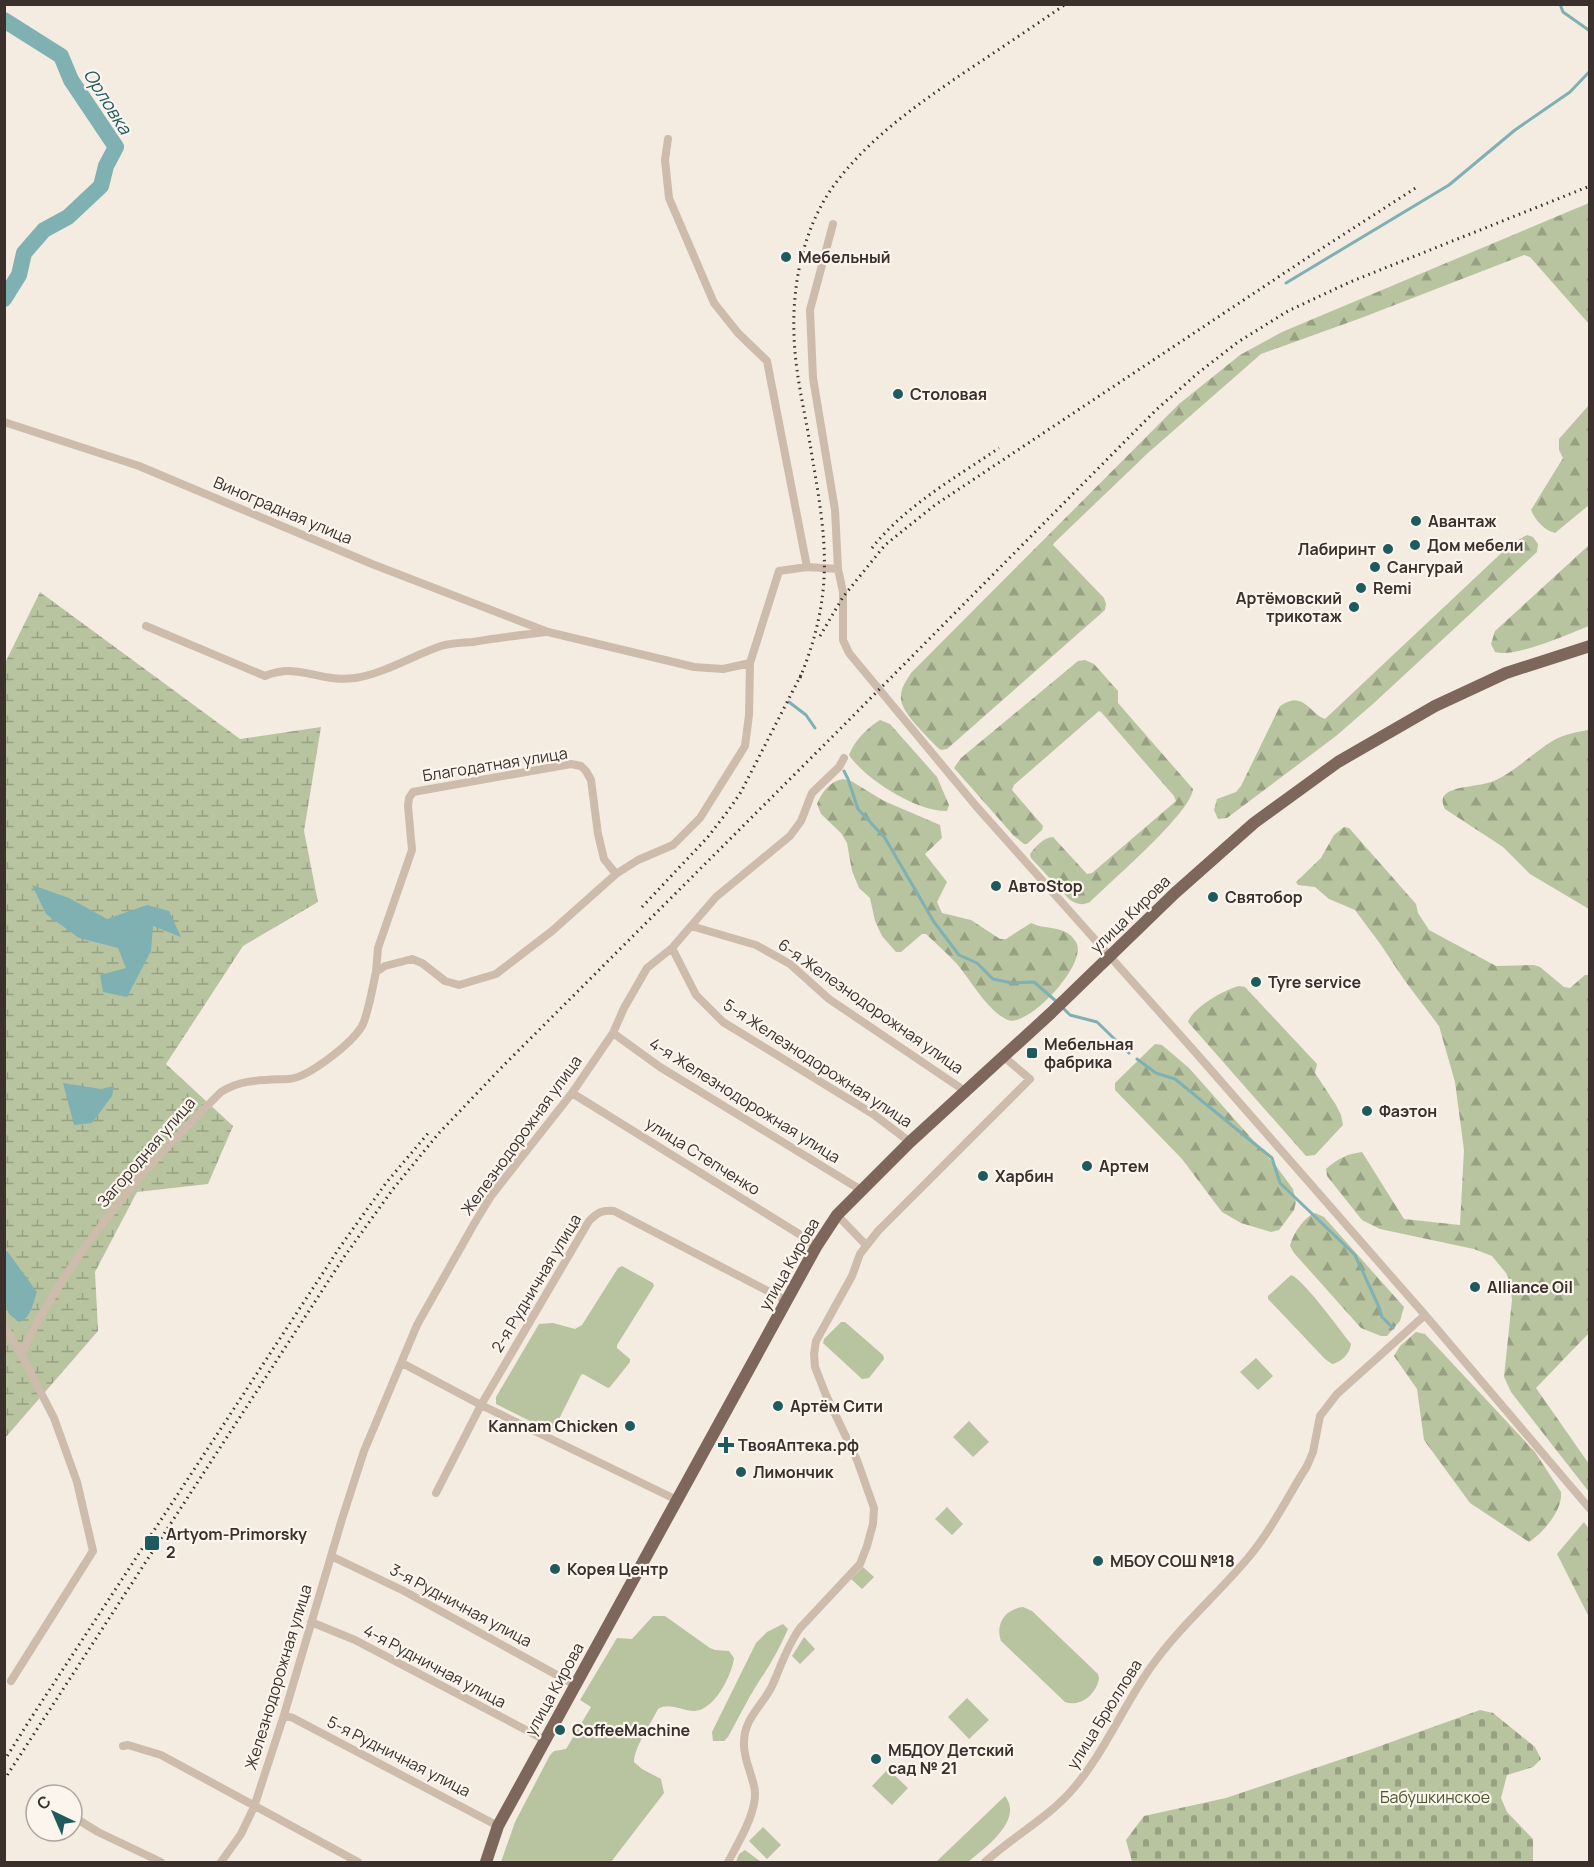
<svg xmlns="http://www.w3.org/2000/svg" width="1594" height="1867" font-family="Manrope,sans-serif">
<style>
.green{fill:#b8c4a0}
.forest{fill:url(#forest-firs)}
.wetland{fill:url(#wetland-marsh)}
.cemetery{fill:url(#cemetery-stones)}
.water{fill:#7fb0b2}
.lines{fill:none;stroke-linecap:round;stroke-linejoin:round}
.stream{stroke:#7fb0b2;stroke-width:3}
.river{stroke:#7fb0b2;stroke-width:16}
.minor{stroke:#cdbbac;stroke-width:8}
.primary{stroke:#7d675c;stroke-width:12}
.rail{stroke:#3b302b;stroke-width:3;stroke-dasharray:1.5 4.5;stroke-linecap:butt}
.poi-dot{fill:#1f5a5e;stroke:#fbf5ee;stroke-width:2}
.labels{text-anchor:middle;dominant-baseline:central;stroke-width:4.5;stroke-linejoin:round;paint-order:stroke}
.poi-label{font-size:16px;font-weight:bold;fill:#3b302b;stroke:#fbf5ee;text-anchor:start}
.street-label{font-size:16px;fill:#3b302b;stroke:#fbf5ee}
.park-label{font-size:16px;fill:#4a5a2e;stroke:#fbf5ee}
.water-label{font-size:18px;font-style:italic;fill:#1f5a5e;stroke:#fbf5ee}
</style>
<defs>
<pattern id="forest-firs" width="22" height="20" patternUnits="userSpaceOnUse" patternTransform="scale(1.5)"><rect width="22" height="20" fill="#b8c4a0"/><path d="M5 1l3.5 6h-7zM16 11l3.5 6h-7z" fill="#97a083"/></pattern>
<pattern id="wetland-marsh" width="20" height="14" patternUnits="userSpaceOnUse" patternTransform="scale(1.5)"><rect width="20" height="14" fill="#b8c4a0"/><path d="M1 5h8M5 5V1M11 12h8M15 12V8" fill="none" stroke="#97a083"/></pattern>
<pattern id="cemetery-stones" width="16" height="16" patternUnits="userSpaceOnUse" patternTransform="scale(1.5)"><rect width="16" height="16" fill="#b8c4a0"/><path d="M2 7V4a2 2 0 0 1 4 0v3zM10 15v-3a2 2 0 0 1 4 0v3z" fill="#97a083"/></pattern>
</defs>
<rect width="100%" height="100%" fill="#f4ebe1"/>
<path class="green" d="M622 1266 653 1283 654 1286 617 1345V1348L630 1359V1362L610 1387 608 1388 583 1374 581 1375 554 1429 550 1431 496 1404V1397L539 1324 553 1323 575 1329 582 1325 618 1268Z
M1291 1275C1305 1281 1339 1329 1351 1344 1350 1353 1342 1362 1332 1364L1325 1359 1268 1299V1296Z
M841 1322H845L883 1355 884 1359 869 1378 862 1379 823 1343 824 1339Z
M1256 1358 1273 1376 1258 1390 1240 1372Z
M969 1421 989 1442 973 1457 953 1437Z
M947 1507 963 1524 952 1535 935 1519Z
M863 1567 874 1577 862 1589 851 1579Z
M1023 1607 1032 1611 1098 1674 1099 1678C1097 1693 1081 1708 1065 1702L1001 1641C995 1624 1005 1609 1023 1607Z
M653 1616H665L710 1648 715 1650 729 1651 734 1658C732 1675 714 1711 694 1711 682 1711 669 1702 658 1709 651 1723 634 1748 634 1762L642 1769 661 1779 664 1793 611 1862H501L515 1822 550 1755 554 1751 566 1749 591 1707 580 1700 617 1638 632 1639Z
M783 1624 788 1629C780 1648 770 1665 758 1683 747 1700 738 1719 728 1737L724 1741H713L712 1732 756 1643 767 1632Z
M804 1637 815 1649 800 1664 792 1656Z
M967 1698 989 1720 969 1739 948 1717Z
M888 1769 908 1788 892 1805 872 1786Z
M1005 1796C1024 1820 985 1848 968 1862H936Z
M763 1827 781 1845 767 1859 749 1841Z
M745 1850 761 1862H736L739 1854Z"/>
<path class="forest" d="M1589 203V324L1530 257 1524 255 1361 318 1261 354 1149 452 1054 543 1053 545 1057 549 1104 598 1106 604 1105 610 947 749 941 750 938 748C928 737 902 714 901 699 900 689 906 681 911 673L1179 404 1240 355 1282 332Z
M1589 405V505L1555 533C1545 531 1535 520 1531 510L1563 458 1559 450V439Z
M1527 535 1533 537 1538 544 1537 552 1374 703 1336 736 1227 818 1218 819 1214 810 1217 799 1236 792 1241 786 1280 706C1304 690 1309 713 1325 719L1511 544Z
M1589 545V626C1568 634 1516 658 1495 652L1491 644 1495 631Z
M1085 660 1094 664 1118 691V703L1193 789C1191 813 1110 882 1090 902 1082 906 1076 904 1069 899L1031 858 1030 854C1035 847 1044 837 1053 837L1087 874 1092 873 1176 801 1174 796 1101 712 1099 711 1014 785 1012 790 1043 826 1042 830 1027 844H1024L1014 836 954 768 961 758 1078 661Z
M880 720 890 724 937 777 949 805 947 811C917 812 865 779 849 755 855 740 867 728 880 720Z
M1589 730H1590L1589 909 1530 874 1503 847 1445 809C1442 803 1441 797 1447 793 1459 785 1482 787 1496 780 1517 770 1534 752 1554 740 1565 734 1577 732 1589 730Z
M843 779 851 781 884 801 940 825 942 838 925 854 947 882 937 902 942 913 971 920 1000 939H1006L1031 923C1048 931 1065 924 1076 942 1089 964 1027 1028 1008 1020 987 1011 971 980 956 963 947 953 936 944 926 934H922L901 952H896L882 936 875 921 870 898 859 888 852 871 847 843 841 833 821 814 817 804C822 792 830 781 843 779Z
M1344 827 1349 828 1416 904 1418 913 1429 930 1496 966 1534 965 1540 967 1564 987 1570 988 1585 975H1589V1333L1536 1388 1589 1464V1492L1511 1392 1504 1377 1512 1300 1510 1282 1506 1273 1492 1256 1474 1249 1380 1229 1362 1220 1327 1176 1326 1169C1337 1159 1347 1154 1362 1152L1404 1219 1460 1225 1464 1150 1455 1082 1439 1026 1405 981 1381 945 1355 910 1329 899 1315 887 1298 885 1296 882 1321 858 1334 835Z
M1239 986 1245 987 1317 1064 1315 1073 1336 1105 1341 1115 1343 1125 1315 1155 1306 1156 1188 1022C1193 1007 1224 990 1239 986Z
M1155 1044 1162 1045 1189 1068 1276 1166 1293 1189 1296 1202 1294 1210 1279 1230 1271 1232 1241 1223 1222 1212 1182 1159 1115 1090V1083Z
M1315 1213 1324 1217 1404 1307 1400 1321 1387 1336H1381L1361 1328 1294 1253 1290 1246C1293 1234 1304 1217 1315 1213Z
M1416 1332 1425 1334 1535 1452 1561 1492C1563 1510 1543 1533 1529 1542L1470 1503 1424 1440 1417 1389 1394 1356 1400 1346Z
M1584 1522 1589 1529V1617L1557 1554Z"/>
<path class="wetland" d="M40 592 240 739 321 727 304 831 318 902 243 946 166 1064 233 1126 208 1184 137 1192 95 1272 98 1331 5 1438 4 665Z"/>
<path class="cemetery" d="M1480 1710 1493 1713 1535 1747 1541 1759 1533 1767 1507 1775 1501 1798 1507 1812 1533 1839V1862H1132L1126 1840 1144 1816 1226 1798 1369 1750Z"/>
<path class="water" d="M32 885 69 898 107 919 147 905 169 911 181 937 153 926 151 951 127 997 103 992 100 975 126 968 118 948 79 938 46 914Z
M63 1083 101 1089 114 1086 112 1096 92 1123 74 1125Z
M7 1251 37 1292C33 1303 31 1319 19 1322L9 1314 5 1305V1252Z"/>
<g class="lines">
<path class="stream" d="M1560 4 1563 12 1590 31
M1286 283 1449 185 1515 130 1570 92 1590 71
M789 702 806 715 815 728
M844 771 848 779 858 809 885 838 934 922 959 955 977 963 993 979 1012 983 1034 982 1057 1002
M1062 1007 1070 1015 1097 1022 1129 1053
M1137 1059 1156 1073 1175 1079 1272 1158 1280 1183 1355 1255 1379 1307 1382 1317 1393 1328"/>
<path class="river" d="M4 20 61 56 71 80 116 147 106 166 101 186 68 217 44 230 24 253 19 275 4 299"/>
<path class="minor" d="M668 139 665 160 669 198 714 303 738 333 767 361 807 567
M833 224 810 310 813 378 835 510 838 569 843 592V640L849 653 976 806 1196 1053 1425 1315 1590 1509
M4 422 139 466 372 564 548 632 694 667 723 669 750 663 779 571 807 567 838 569
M146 626 265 676C299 662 320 683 355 678 383 674 414 655 441 646 451 643 462 643 473 642 497 638 521 635 546 632
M691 926 756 945 790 964 829 999 965 1091
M672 948 696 995 723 1022 873 1114 910 1142
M376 972 378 948 412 850 408 806 409 798 413 792 571 764 581 766 586 771 591 780 598 834 604 859 616 874
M613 1033 660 1067 861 1190
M572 1093 799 1234 816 1247
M837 1215 866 1245
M4 1326 21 1354
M402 1363 481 1405 677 1500
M436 1493 481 1405 589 1221C598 1212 602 1210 614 1211L787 1301
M331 1556 404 1591 575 1685
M311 1622 355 1640 545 1740
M11 1681 93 1551 77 1482 54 1418 21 1354C67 1257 144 1167 221 1092 241 1079 264 1080 288 1079 307 1079 352 1043 362 1026 368 1015 373 985 376 972L385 966 412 959 422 963 445 981 459 985 496 974 552 931 616 874 638 860 673 845 700 818 745 746 749 715 750 663
M284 1715 293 1718 498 1826
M123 1746 128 1745 161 1755 358 1862
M72 1816 98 1832 161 1862
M221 1862 241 1834 254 1807 284 1715 342 1519 364 1451 417 1325 474 1224 491 1196 572 1093 613 1033 624 1008 647 968 672 948 716 897 790 836 801 821 812 793 839 767 844 758
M728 1862C738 1843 760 1808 754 1786 751 1772 743 1757 744 1742 744 1718 763 1705 772 1686 781 1666 787 1646 800 1628L860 1564 867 1546 873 1524 874 1508 857 1460 826 1395 815 1367 814 1354 816 1341 852 1276 860 1254 878 1231 1030 1079 1004 1057
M985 1862C1012 1837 1048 1818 1072 1790 1104 1754 1123 1706 1151 1667 1179 1627 1217 1595 1248 1558 1271 1531 1288 1496 1307 1466L1313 1452 1320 1416 1337 1394 1425 1315"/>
<path class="primary" d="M486 1862 498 1826 816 1247 837 1215 910 1142 1051 1013 1175 893 1254 823 1338 762 1435 706 1506 673 1590 646"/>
<path class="rail" d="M872 548C905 506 955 478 999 448
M820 636 843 597 885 545 935 505 1310 256 1417 187
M800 678C834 594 827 543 812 456 806 416 795 375 794 335 792 285 803 230 832 188 868 138 918 104 968 70 1001 48 1034 26 1066 4
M642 907 707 838 728 811 741 792 803 671
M4 1761 31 1718 340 1247 386 1183 430 1131
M4 1780 344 1257 393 1189 439 1133 500 1069 844 725 1156 410 1198 373 1238 342 1288 311 1350 282 1590 186"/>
</g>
<g class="poi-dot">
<circle cx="786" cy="257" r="6"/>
<circle cx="898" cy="394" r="6"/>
<circle cx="1416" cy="521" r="6"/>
<circle cx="1415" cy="545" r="6"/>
<circle cx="1388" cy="549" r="6"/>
<circle cx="1375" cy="567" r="6"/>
<circle cx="1361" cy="588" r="6"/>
<circle cx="1354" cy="607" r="6"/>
<circle cx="996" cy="886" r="6"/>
<circle cx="1213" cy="897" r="6"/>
<circle cx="1256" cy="982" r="6"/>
<rect x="1026" y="1047" width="12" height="12" rx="3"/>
<circle cx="1367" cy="1111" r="6"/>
<circle cx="1087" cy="1166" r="6"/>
<circle cx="983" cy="1176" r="6"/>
<circle cx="1475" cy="1287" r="6"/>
<circle cx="778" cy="1406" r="6"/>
<circle cx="630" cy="1426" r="6"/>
<path d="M723 1436h6v6h6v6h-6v6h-6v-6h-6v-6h6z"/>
<circle cx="741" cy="1472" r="6"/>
<rect x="144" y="1535" width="16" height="16" rx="3"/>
<circle cx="1098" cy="1561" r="6"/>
<circle cx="555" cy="1569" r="6"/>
<circle cx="560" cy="1730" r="6"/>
<circle cx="876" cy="1759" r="6"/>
</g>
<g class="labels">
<g class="poi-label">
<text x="798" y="257">Мебельный</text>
<text x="910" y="394">Столовая</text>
<text x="1428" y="521">Авантаж</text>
<text x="1427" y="545">Дом мебели</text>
<text x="1376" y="549" text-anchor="end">Лабиринт</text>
<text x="1387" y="567">Сангурай</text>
<text x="1373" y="588">Remi</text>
<text x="1342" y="598" text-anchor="end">Артёмовский<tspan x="1342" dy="18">трикотаж</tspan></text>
<text x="1008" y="886">АвтоStop</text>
<text x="1225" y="897">Святобор</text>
<text x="1268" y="982">Tyre service</text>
<text x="1044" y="1044">Мебельная<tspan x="1044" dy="18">фабрика</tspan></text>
<text x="1379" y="1111">Фаэтон</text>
<text x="1099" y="1166">Артем</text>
<text x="995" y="1176">Харбин</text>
<text x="1487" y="1287">Alliance Oil</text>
<text x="790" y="1406">Артём Сити</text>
<text x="618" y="1426" text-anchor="end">Kannam Chicken</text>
<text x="738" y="1445">ТвояАптека.рф</text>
<text x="753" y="1472">Лимончик</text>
<text x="166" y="1534">Artyom-Primorsky<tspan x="166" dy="18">2</tspan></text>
<text x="1110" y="1561">МБОУ СОШ №18</text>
<text x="567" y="1569">Корея Центр</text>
<text x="572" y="1730">CoffeeMachine</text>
<text x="888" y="1750">МБДОУ Детский<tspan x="888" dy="18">сад № 21</tspan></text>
</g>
<g class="street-label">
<text transform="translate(283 510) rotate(23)">Виноградная улица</text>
<text transform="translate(495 764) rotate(-9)">Благодатная улица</text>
<text transform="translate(1130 914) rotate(-44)">улица Кирова</text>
<text transform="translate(871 1006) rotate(35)">6-я Железнодорожная улица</text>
<text transform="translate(818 1063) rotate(33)">5-я Железнодорожная улица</text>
<text transform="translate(745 1100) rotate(32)">4-я Железнодорожная улица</text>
<text transform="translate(521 1135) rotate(-54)">Железнодорожная улица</text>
<text transform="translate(146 1152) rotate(-49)">Загородная улица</text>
<text transform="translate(703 1156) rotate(32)">улица Степченко</text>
<text transform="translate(789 1264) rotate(-60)">улица Кирова</text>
<text transform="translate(536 1283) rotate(-59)">2-я Рудничная улица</text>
<text transform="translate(461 1605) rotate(28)">3-я Рудничная улица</text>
<text transform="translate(435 1666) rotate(28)">4-я Рудничная улица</text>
<text transform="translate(278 1677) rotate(-73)">Железнодорожная улица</text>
<text transform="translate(554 1689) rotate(-61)">улица Кирова</text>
<text transform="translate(1104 1714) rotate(-58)">улица Брюллова</text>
<text transform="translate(399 1756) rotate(27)">5-я Рудничная улица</text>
</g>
<g class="park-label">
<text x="1435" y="1797">Бабушкинское</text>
</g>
<g class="water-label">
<text transform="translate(108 101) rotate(58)">Орловка</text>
</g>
</g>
<rect width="1594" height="1867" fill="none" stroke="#3b302b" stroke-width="12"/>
<g transform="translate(54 1813) rotate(316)"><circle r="28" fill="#fbf5ee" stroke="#aea6a0" stroke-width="1.5"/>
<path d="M0-4.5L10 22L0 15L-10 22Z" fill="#1f5a5e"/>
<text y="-9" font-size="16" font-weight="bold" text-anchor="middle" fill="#3b302b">С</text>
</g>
</svg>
